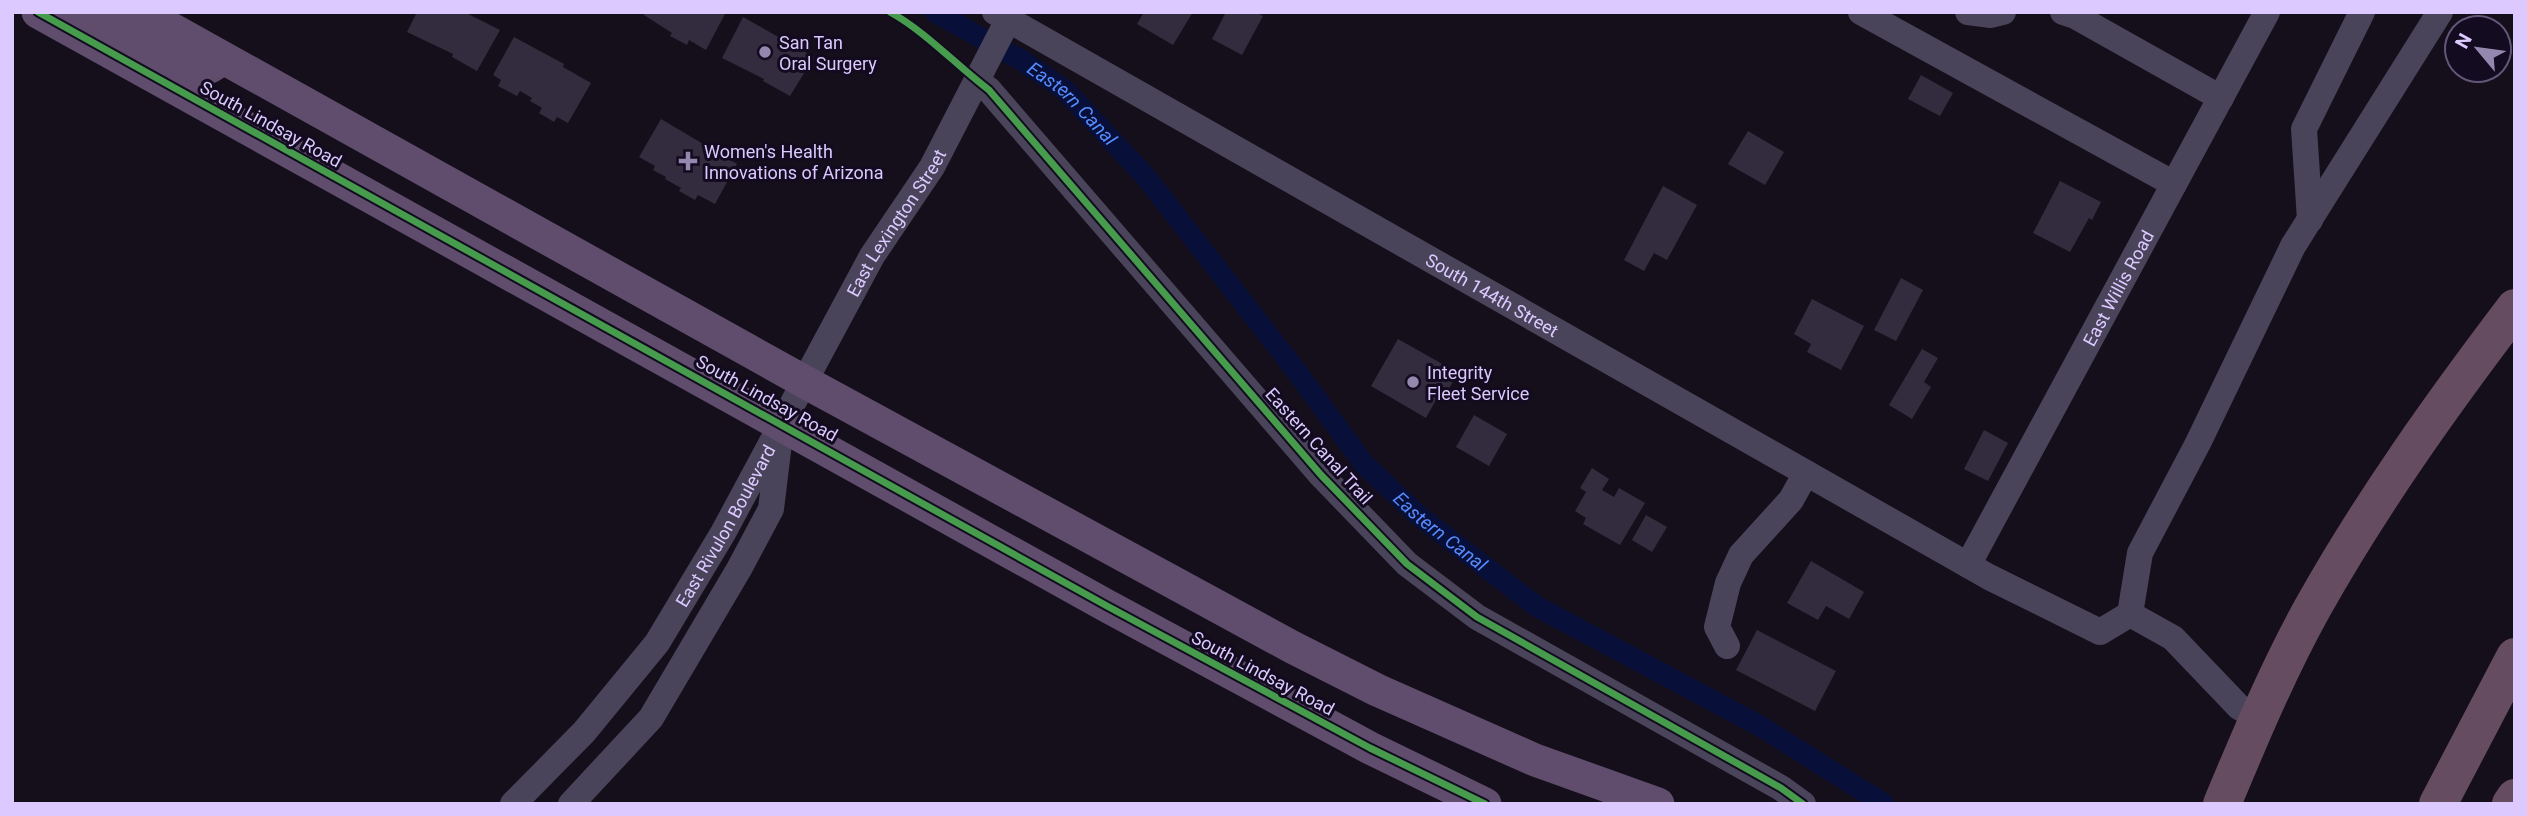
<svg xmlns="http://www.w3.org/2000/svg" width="2527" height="816" font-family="Roboto,sans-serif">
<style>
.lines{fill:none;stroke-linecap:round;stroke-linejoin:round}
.canal{stroke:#080f39;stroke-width:21}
.building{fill:#332c3e}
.path{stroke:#464d5d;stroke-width:3.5;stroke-dasharray:3.5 5;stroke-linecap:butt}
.minor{stroke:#4a445b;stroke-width:26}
.major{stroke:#604d6d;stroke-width:33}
.highway{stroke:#664c61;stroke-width:38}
.cycleway-casing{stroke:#130b1f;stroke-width:11}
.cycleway{stroke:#469c4c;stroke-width:7}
.poi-dot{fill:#9588af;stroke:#130b1f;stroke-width:2.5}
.labels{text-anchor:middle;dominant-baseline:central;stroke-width:6;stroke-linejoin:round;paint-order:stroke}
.poi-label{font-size:18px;fill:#dbc9ff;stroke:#130b1f;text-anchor:start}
.street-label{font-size:18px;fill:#dbc9ff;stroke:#130b1f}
.water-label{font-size:19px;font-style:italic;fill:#578cff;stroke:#130b1f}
</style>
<rect width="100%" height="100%" fill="#140f1a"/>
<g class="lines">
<path class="canal" id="s1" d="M935 12 1021 60 1065 90 1146 177 1297 372 1364 464 1419 516 1536 606 1760 726 1884 804"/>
</g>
<path class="building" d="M417 12H464L500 30 477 71 452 57 453 54 407 32Z
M646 12H726L706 50 689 40 687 45 670 36 672 33 644 15Z
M1144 12H1193L1173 45 1137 24Z
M1226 12H1255L1263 16 1242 55 1212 39Z
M743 17 814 57 790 96 763 81 764 79 722 58Z
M514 37 564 64 563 67 591 83 568 123 557 117 554 122 539 113 542 108 530 101 532 98 520 91 517 96 498 86 501 80 493 75Z
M1921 75 1953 93 1940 116 1908 99Z
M661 119 737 164 715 204 698 195 695 200 679 191 681 188 665 179 666 177 653 170 655 166 639 157Z
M1748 131 1784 152 1765 185 1728 164Z
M2060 181 2101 202 2092 220 2089 218 2070 252 2033 233Z
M1663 186 1697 205 1667 260 1654 253 1644 271 1624 260Z
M1901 278 1923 290 1896 341 1874 330Z
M1812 299 1864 326 1841 370 1807 352 1811 344 1794 334Z
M1398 339 1453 370 1451 375 1455 378 1448 390 1443 387 1426 418 1371 386Z
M1922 349 1938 358 1924 382 1931 387 1912 419 1889 405Z
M1474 415 1507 434 1489 466 1456 447Z
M1984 430 2008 443 1988 481 1964 469Z
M1592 468 1609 479 1602 490 1614 497 1619 488 1645 503 1620 545 1583 524 1586 518 1575 511 1586 492 1580 488Z
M1646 515 1667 527 1652 552 1632 540Z
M1811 561 1864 592 1849 619 1826 606 1818 620 1787 603Z
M1757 630 1836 671 1815 711 1736 670Z"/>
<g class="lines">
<path class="path" d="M890 12 907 22 959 68"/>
<g class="minor">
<path id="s2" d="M995 12 1989 577 2100 632 2130 614 2140 553 2198 443 2293 246 2440 12"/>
<path d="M1861 12 2174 184"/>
<path d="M1968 12 1991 15 2003 12"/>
<path d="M2063 12 2075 16 2221 98"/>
<path d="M977 81 989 90 1321 475 1407 564 1477 617 1781 788 1803 804"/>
<path d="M2310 220 2304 129 2362 12"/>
<path id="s3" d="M1968 565 2267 12"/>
<path d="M2130 614 2173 638 2239 707 2258 718"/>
<path d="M1727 646 1717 627 1728 583 1741 555 1791 500 1806 473"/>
<path id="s4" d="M513 804 584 732 657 643 723 533 872 256 932 167 1008 20"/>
<path d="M571 804 651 718 739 569 771 509 779 443"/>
</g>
<path class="major" d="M38 12 1107 606 1370 748 1485 804
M141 12 805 382 1292 647 1377 690 1535 760 1658 804
M68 22 115 27 191 67C206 71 212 68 222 57"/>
<path class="highway" d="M2222 804C2250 737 2278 670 2313 607 2372 502 2442 404 2515 308
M2438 804 2515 657
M2511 804 2515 798"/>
<g class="cycleway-casing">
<path id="cycleway" d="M38 12 1107 606 1370 748 1485 804
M890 12C926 32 956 65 989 90L1321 475 1407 564 1477 617 1781 788 1803 804"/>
</g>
<use href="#cycleway" class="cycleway"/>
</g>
<g class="poi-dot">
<circle cx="765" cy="52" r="7"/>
<path d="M684.5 150.5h7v7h7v7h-7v7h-7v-7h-7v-7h7z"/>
<circle cx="1413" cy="382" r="7"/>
</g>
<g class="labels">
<g class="poi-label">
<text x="779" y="42">San Tan<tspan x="779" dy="21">Oral Surgery</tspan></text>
<text x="704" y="151">Women's Health<tspan x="704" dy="21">Innovations of Arizona</tspan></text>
<text x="1427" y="372">Integrity<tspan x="1427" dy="21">Fleet Service</tspan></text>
</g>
<g class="street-label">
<text transform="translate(271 124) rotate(29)">South Lindsay Road</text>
<text stroke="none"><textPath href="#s4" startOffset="700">East Lexington Street</textPath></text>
<text stroke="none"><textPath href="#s3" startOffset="315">East Willis Road</textPath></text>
<text stroke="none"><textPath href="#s2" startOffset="572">South 144th Street</textPath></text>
<text transform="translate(767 398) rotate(29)">South Lindsay Road</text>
<text transform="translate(1319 446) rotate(48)">Eastern Canal Trail</text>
<text stroke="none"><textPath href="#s4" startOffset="352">East Rivulon Boulevard</textPath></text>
<text transform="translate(1263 673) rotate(28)">South Lindsay Road</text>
</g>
<g class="water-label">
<text stroke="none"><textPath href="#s1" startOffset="166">Eastern Canal</textPath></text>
<text stroke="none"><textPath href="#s1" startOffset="733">Eastern Canal</textPath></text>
</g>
</g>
<rect width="2527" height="816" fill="none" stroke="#dbc9ff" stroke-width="28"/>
<g transform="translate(2478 49) rotate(299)"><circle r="33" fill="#130b1f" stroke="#635779" stroke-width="2"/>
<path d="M0-5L12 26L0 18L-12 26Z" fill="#9588af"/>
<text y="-10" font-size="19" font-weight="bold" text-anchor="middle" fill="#dbc9ff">N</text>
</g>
</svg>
